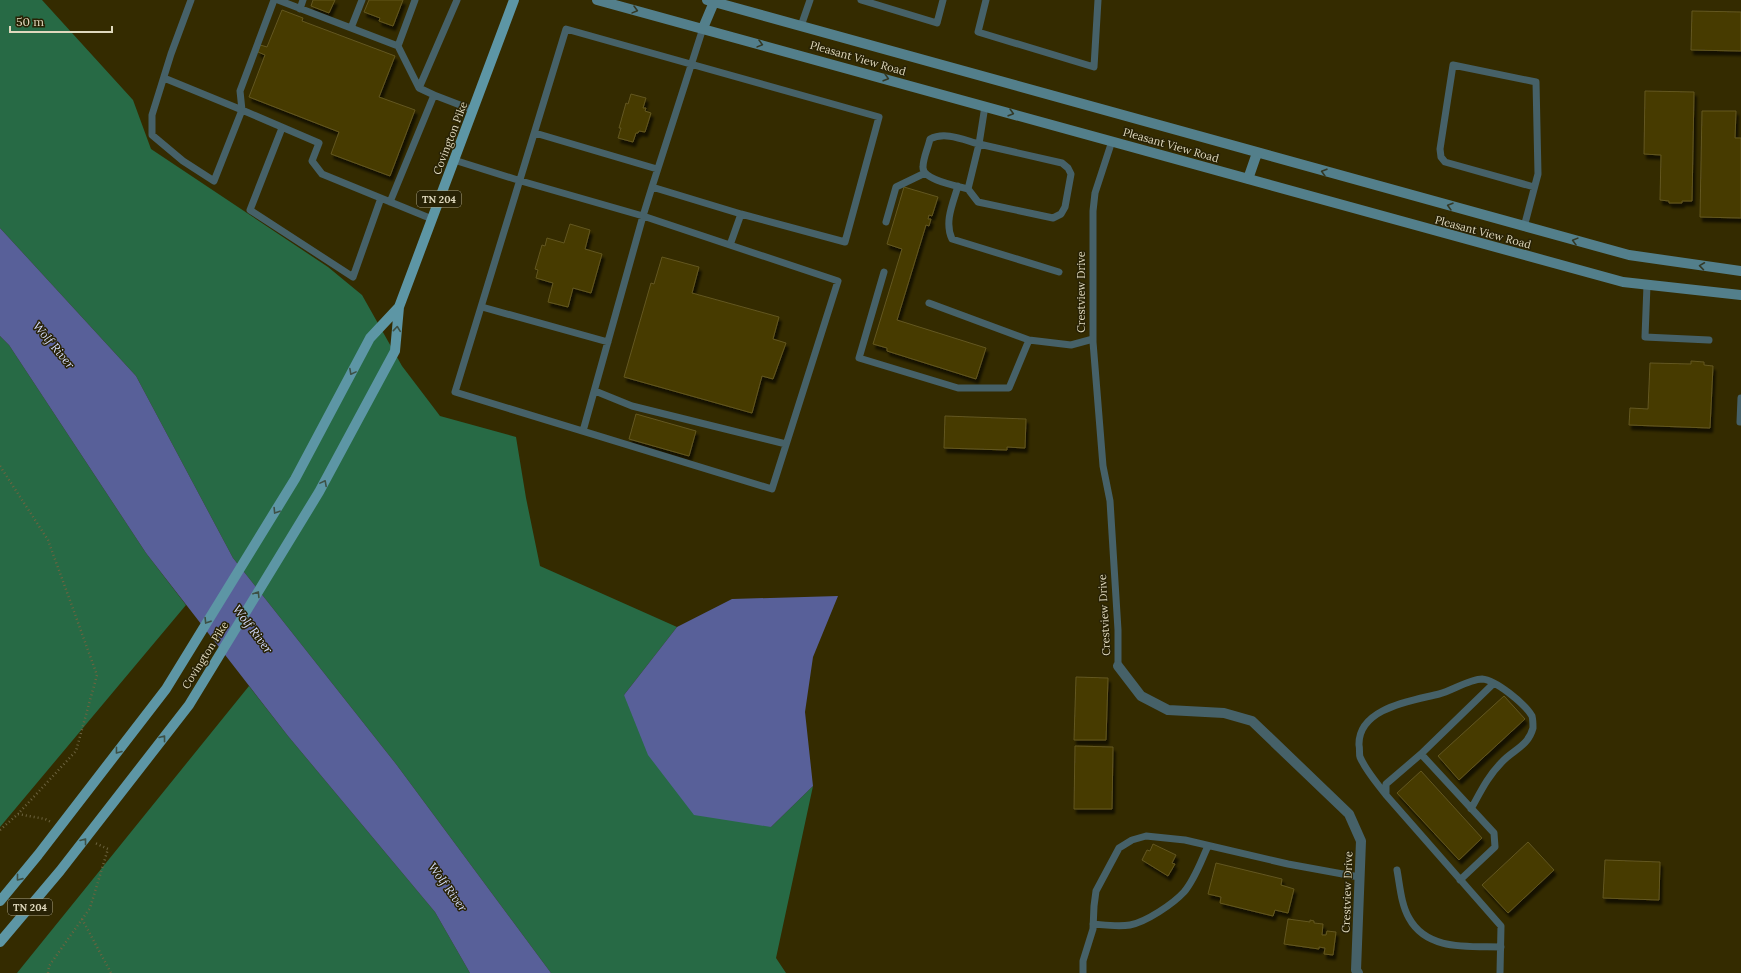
<svg xmlns="http://www.w3.org/2000/svg" width="1741" height="973" font-family="Lora,serif">
<style>
.forest{fill:#276a45}
.water{fill:#586099}
.building{fill:#463a00;stroke:#635720;filter:url(#shadow)}
.lines{fill:none;stroke-linecap:round;stroke-linejoin:round}
.path{stroke:#6d643f;stroke-width:2.5;stroke-dasharray:1 3;stroke-linecap:butt}
.service{stroke:#466168;stroke-width:7}
.minor{stroke:#466168;stroke-width:10}
.secondary{stroke:#537f8b;stroke-width:10}
.primary{stroke:#5d96a5;stroke-width:10}
.oneway{stroke:#333926}
.oneway2{stroke:#3d5045}
.labels{text-anchor:middle;dominant-baseline:central;stroke-width:3;stroke-linejoin:round;paint-order:stroke}
.shield{fill:#282205;stroke:#a9a286;stroke-width:1}
.shield-label{font-size:10px;font-weight:bold;fill:#e0d9be}
.street-label{font-size:11px;fill:#e0d9be;stroke:#282205}
.water-label{font-size:12px;font-style:italic;fill:#d2dafc;stroke:#282205}
</style>
<defs>
<filter id="shadow"><feDropShadow dx="2.5" dy="4.5" stdDeviation="1" flood-color="#0009"/></filter>
</defs>
<rect width="100%" height="100%" fill="#342b00"/>
<path class="forest" d="M0 0H42L133 100 151 149 328 267 362 295 402 366 440 416 516 437 526 498 540 566 677 627 624 695 771 827 813 786 776 958 786 973H551L396 764 233 558 136 376 0 228Z
M0 336 9 345 146 553 186 605 0 827Z
M249 686 288 736 435 912 470 973H17Z"/>
<path class="water" d="M0 228 136 376 233 558 396 764 551 973H470L435 912 288 736 146 553 9 345 0 336Z
M838 596 813 657 805 712 813 786 771 827 694 815 648 755 624 695 677 627 732 599Z"/>
<path class="building" d="M313 0H335L329 13 311 6Z
M369 0H403L393 26 379 21 380 18 364 12Z
M282 10 303 18 302 21 395 56 379 97 415 110 390 176 331 154 339 132 249 97 265 55 258 52 260 45 267 47Z
M1692 11 1741 12V51L1691 50Z
M1645 91 1694 92 1692 201H1682V203H1669V201L1660 200 1661 155 1644 154Z
M631 94 646 98 643 108H646L645 111 651 113 645 132 639 131 638 133H636L633 142 618 138 621 128H619L626 103 628 104Z
M1702 111H1736L1735 138H1741V218L1700 217Z
M904 187 938 197 932 216 929 215 928 219H931L929 226 926 225 897 320 986 348 976 379 887 351V348L873 344 902 249 887 244Z
M570 224 590 230 585 249 602 254 591 293 573 288 568 307 548 302 553 283 536 278 538 270 535 269 542 245 545 246 547 238 564 243Z
M662 257 699 267 692 293 779 317 773 339 786 343 773 379 762 376 752 413 624 377 651 283 654 284Z
M1691 361 1704 362V365L1713 366 1710 428 1629 425 1630 408 1648 409 1650 363 1691 364Z
M636 414 696 431 689 456 629 439Z
M945 416 1026 419 1025 448 1007 447V450L944 448Z
M1076 677 1108 678 1106 740H1074Z
M1504 696 1525 719 1459 780 1438 756Z
M1075 746 1113 747 1112 809H1074Z
M1421 771 1482 838 1459 860 1397 793Z
M1528 842 1554 870 1508 913 1482 885Z
M1153 844 1176 855 1172 863 1175 864 1168 876 1142 860 1147 850 1150 851Z
M1605 860 1660 862 1659 900 1603 898Z
M1216 863 1282 879 1281 885 1294 889 1288 913 1275 910 1273 916 1220 903 1221 897 1208 894Z
M1288 919 1310 922V920L1314 921V923L1323 924 1322 935H1326L1327 931 1336 932 1333 955 1324 954 1325 948 1319 947V949L1284 944Z"/>
<g class="lines">
<path class="path" d="M0 466 48 540 97 675 76 751 18 814
M0 830 18 814 45 819 51 822
M82 919 111 973
M48 973 49 966 90 908 108 849 95 843"/>
<path class="service" d="M191 0 171 54 152 115V135L183 161 214 181 242 110 319 143 312 161 322 174 432 219
M278 0 398 46 419 88
M861 0 937 23 943 0
M986 0 978 32 1094 67 1098 0
M300 9 303 0
M801 26 810 0
M351 28 362 0
M398 46 415 0
M164 78 242 110 240 91 274 0
M434 95 419 88 457 0
M282 128 250 210 353 277 381 198
M535 133 657 169
M1112 141 1095 193 1093 211V342L1103 466 1110 501 1118 630V666
M454 160 521 181 643 216 838 281 772 489C667 456 561 424 455 392L566 29 879 117 845 242 741 214 652 187 643 216 583 431
M958 186C953 203 944 222 952 239L1059 272
M652 187 703 28
M968 189 978 202 1053 218 1061 214 1065 207 1071 174 1068 168 1062 163 979 144 968 189C957 186 922 180 923 167 923 158 928 148 930 139 945 131 964 140 979 144L985 106
M390 202 434 95 473 110
M886 222 896 187 925 173
M1524 227 1538 174 1536 82 1453 65 1440 149 1441 157 1445 162 1534 187
M730 245 741 214
M884 272 859 358 958 388H1009L1029 340
M1647 285 1645 337 1709 340
M929 303 1029 340 1071 345 1093 339
M482 307 608 342
M595 391 632 406 786 444
M1740 422 1741 398
M1493 684 1421 754 1386 784V795L1501 926 1500 973
M1421 754 1494 833 1495 847 1460 880
M1386 795C1377 783 1366 771 1360 757 1359 754 1360 749 1359 745 1358 708 1411 701 1439 694 1451 691 1470 679 1482 679 1496 680 1525 704 1532 716 1533 720 1533 725 1533 728 1528 747 1512 750 1501 763 1488 776 1480 793 1471 809
M1397 870C1400 886 1401 904 1409 918 1427 951 1468 946 1501 947
M1093 924C1105 925 1118 927 1130 925 1146 922 1173 904 1184 892 1195 879 1201 861 1208 846
M1083 973V961L1093 929 1094 906 1096 891 1119 848 1132 840 1146 836 1185 840 1288 864 1359 877"/>
<path class="minor" d="M1118 666 1141 696 1168 710 1224 713 1252 721 1349 814 1361 841 1356 970 1358 973"/>
<path class="secondary" d="M597 0 1623 282 1741 295
M707 0 1629 255 1741 271
M703 28 714 2
M1248 179 1257 153"/>
<path class="primary" d="M0 901 38 855 166 689 295 479 370 338 399 307
M0 942 60 871 189 705 319 492 395 351 399 307 514 0"/>
</g>
<defs><path id="oneway-chevron" d="M-2-3.5L2.5 0L-2 3.5" fill="none" stroke-width="1.6" stroke-linecap="round" stroke-linejoin="round"/></defs>
<g class="oneway">
<use href="#oneway-chevron" transform="translate(635 10) rotate(15)"/>
<use href="#oneway-chevron" transform="translate(760 44) rotate(15)"/>
<use href="#oneway-chevron" transform="translate(886 78) rotate(16)"/>
<use href="#oneway-chevron" transform="translate(1011 113) rotate(16)"/>
<use href="#oneway-chevron" transform="translate(1324 172) rotate(-164)"/>
<use href="#oneway-chevron" transform="translate(1450 206) rotate(-164)"/>
<use href="#oneway-chevron" transform="translate(1575 241) rotate(-165)"/>
<use href="#oneway-chevron" transform="translate(1702 266) rotate(-172)"/>
</g>
<g class="oneway2">
<use href="#oneway-chevron" transform="translate(397 329) rotate(-84)"/>
<use href="#oneway-chevron" transform="translate(352 372) rotate(118)"/>
<use href="#oneway-chevron" transform="translate(324 483) rotate(-62)"/>
<use href="#oneway-chevron" transform="translate(276 511) rotate(122)"/>
<use href="#oneway-chevron" transform="translate(257 594) rotate(-58)"/>
<use href="#oneway-chevron" transform="translate(207 621) rotate(122)"/>
<use href="#oneway-chevron" transform="translate(163 738) rotate(-52)"/>
<use href="#oneway-chevron" transform="translate(118 751) rotate(128)"/>
<use href="#oneway-chevron" transform="translate(84 841) rotate(-52)"/>
<use href="#oneway-chevron" transform="translate(19 878) rotate(129)"/>
</g>
<g class="labels">
<g class="shield">
<rect x="417" y="191" width="44" height="16" rx="3"/>
<rect x="8" y="899" width="44" height="16" rx="3"/>
</g>
<g class="shield-label">
<text x="439" y="199">TN 204</text>
<text x="30" y="907">TN 204</text>
</g>
<g class="street-label">
<text transform="translate(858 58) rotate(16)">Pleasant View Road</text>
<text transform="translate(450 138) rotate(-69)">Covington Pike</text>
<text transform="translate(1171 145) rotate(16)">Pleasant View Road</text>
<text transform="translate(1483 232) rotate(15)">Pleasant View Road</text>
<text transform="translate(1081 292) rotate(-90)">Crestview Drive</text>
<text transform="translate(1104 615) rotate(-93)">Crestview Drive</text>
<text transform="translate(205 655) rotate(-58)">Covington Pike</text>
<text transform="translate(1347 892) rotate(-88)">Crestview Drive</text>
</g>
<g class="water-label">
<text transform="translate(54 345) rotate(50)">Wolf River</text>
<text transform="translate(253 629) rotate(53)">Wolf River</text>
<text transform="translate(448 887) rotate(54)">Wolf River</text>
</g>
</g>
<path d="M10 26v6h102v-6" fill="none" stroke="#e0d9be" stroke-width="2"/>
<text x="16" y="26" font-size="12" fill="#e0d9be" stroke="#282205" stroke-width="3" paint-order="stroke">50 m</text>
</svg>
